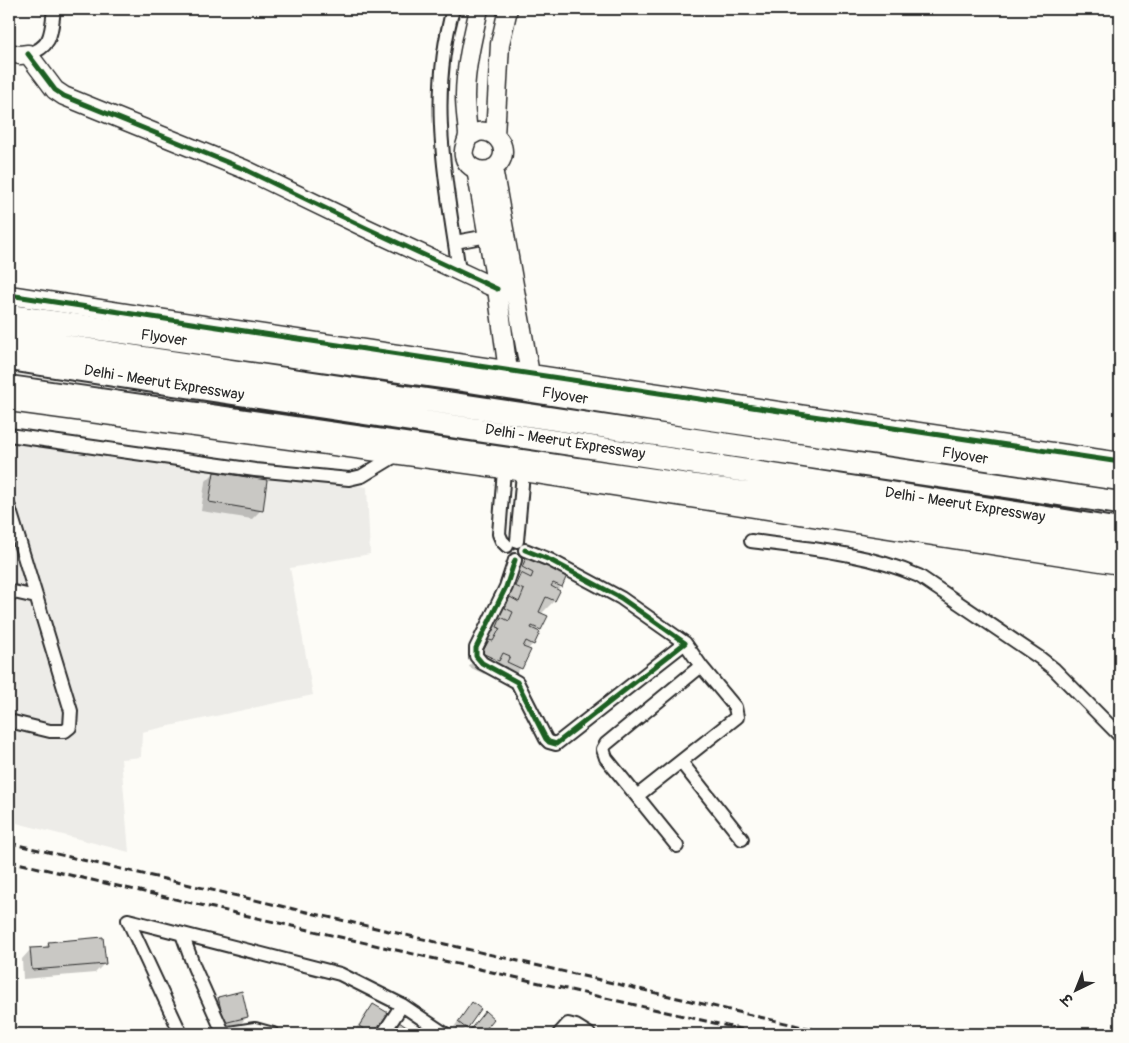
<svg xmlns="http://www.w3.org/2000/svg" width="1129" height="1043" font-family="Pangolin,'Playpen Sans Deva',sans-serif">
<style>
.built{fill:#edece8}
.shadow{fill:#0003}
.building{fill:#c9c8c4;stroke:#2b2b2b}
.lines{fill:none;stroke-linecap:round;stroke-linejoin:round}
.street-casing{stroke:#2b2b2b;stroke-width:16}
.secondary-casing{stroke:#2b2b2b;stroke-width:21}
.highway-casing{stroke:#2b2b2b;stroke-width:26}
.street{stroke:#fdfcf7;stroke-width:12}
.secondary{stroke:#fdfcf7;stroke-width:18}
.highway{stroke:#fdfcf7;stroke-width:22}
.rail{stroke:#2b2b2b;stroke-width:3;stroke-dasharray:8 4;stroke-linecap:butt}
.cycleway-casing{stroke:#fdfcf7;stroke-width:8}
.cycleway{stroke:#1b5e20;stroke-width:5}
.labels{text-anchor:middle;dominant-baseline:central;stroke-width:4;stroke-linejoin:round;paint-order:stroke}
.street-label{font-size:15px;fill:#2b2b2b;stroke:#fdfcf7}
</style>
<rect width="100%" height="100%" fill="#fdfcf7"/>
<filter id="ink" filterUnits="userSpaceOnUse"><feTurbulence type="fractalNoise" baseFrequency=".02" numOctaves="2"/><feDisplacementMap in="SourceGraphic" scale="10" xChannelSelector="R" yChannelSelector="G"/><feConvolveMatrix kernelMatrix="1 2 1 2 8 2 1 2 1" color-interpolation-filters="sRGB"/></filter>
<g filter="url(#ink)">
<path class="built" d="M9 438 367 487 370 554 290 568 313 695 142 732 141 757 121 759 129 852 9 821Z"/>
<path class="shadow" d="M214 473 261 510 252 519 201 511 205 482Z
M528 555 567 574 561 586 557 590 558 591 554 601 541 614 540 629 537 632 533 644 527 650 529 651 520 669 506 683 491 667 484 674 469 667 475 656 484 647 487 643 483 641 487 633 496 624 492 622 496 613 507 602 502 600 514 569Z
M49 943 104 964 95 973 23 979 22 959 31 949 44 948Z
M218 998 247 1017 240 1024 218 1029 211 1005Z
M373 1005 388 1015 376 1034 353 1033 367 1012Z
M468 1008 466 1028 462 1032 454 1027Z
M481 1017 492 1019 480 1034H467Z"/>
<path class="building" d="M214 472 267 480 263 511 209 502Z
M528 554 568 573 562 587 553 583 551 586 560 591 555 601 546 597 539 612 548 616 541 630 532 626 531 628 540 632 534 645 526 641 523 647 531 650 522 669 507 662 510 656 503 653 499 661 482 653 489 640 493 641 500 628 497 627 501 617 509 621 513 612 505 608 510 597 519 602 524 590 515 586 521 573 531 578 533 573 522 567Z
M103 937 106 964 32 970 30 948 49 947 48 942Z
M242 991 248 1017 224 1023 218 997Z
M472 1002 481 1009 467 1029 458 1022Z
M373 1004 390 1014 377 1034H372L359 1026Z
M485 1011 494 1019 482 1034H474L469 1031Z
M399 1022 411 1030 408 1034H391Z"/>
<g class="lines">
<g class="street-casing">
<path id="street" d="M453 9C428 99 446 181 459 271
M28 54C53 47 51 31 54 9
M455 242 488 236
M9 435 255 470 349 479 362 476 395 456
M504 470 499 534 502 541 507 546
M9 507 71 711 70 727 65 731H50L9 721
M517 541 523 473
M751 541C807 548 867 553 919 576L1040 658 1054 669 1120 736
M515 560 506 587 476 648V656L482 663 517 682 546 739 549 742 556 744 685 643 621 598 550 560 525 550
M9 591 36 597
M681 762 742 839
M637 796 737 717 735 707 701 666 685 643
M677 846 606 758 603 749 606 744 701 666
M128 920 340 974 402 1005 445 1034
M128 920 181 1034
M182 934 194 967 222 1030 229 1033 255 1029 273 1034
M383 1034 402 1005
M559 1034 568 1024 576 1026 589 1034"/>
</g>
<g class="secondary-casing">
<path id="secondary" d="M9 53 20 55 28 54 55 90 64 96 244 169 366 228 497 289
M495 136 500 44 508 9
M468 137C471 136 475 133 478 132 493 129 507 143 502 158 496 175 469 175 464 156 462 148 468 142 468 134 467 121 465 109 465 96 465 69 473 35 479 9
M493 168 530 374
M476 169 497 289 508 371
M9 295C379 352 749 408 1120 462
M9 402 511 470 1120 565"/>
</g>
<g class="highway-casing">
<path id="highway" d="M9 316 464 380 703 418 893 445 1120 479
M9 338 1120 503
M9 359C379 416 750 469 1120 530
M9 387 1002 530 1120 550"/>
</g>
<use href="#street" class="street"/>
<use href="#secondary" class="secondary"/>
<use href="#highway" class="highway"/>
<path class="rail" d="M9 843 833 1034
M9 861 762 1034"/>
<g class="cycleway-casing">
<path id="cycleway" d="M28 54 55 90 64 96 244 169 366 228 497 289
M9 295C379 352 749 408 1120 462
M515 560 506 587 476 648V656L482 663 517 682 546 739 549 742 556 744 685 643 621 598 550 560 525 550"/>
</g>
<use href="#cycleway" class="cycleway"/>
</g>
</g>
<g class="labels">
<g class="street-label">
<text transform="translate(164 338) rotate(8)">Flyover</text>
<text transform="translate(164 383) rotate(9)">Delhi - Meerut Expressway</text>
<text transform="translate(565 396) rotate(9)">Flyover</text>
<text transform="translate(565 442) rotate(9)">Delhi - Meerut Expressway</text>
<text transform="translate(965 456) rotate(9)">Flyover</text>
<text transform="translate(965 505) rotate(9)">Delhi - Meerut Expressway</text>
</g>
</g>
<rect width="1129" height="1043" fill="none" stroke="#fdfcf7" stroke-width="30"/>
<rect x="15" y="15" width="1099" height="1013" fill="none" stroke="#2b2b2b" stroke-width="2" filter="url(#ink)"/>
<g transform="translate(1076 990) rotate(223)" stroke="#fdfcf7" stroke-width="4" paint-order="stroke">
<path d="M0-4L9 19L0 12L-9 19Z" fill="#2b2b2b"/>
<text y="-8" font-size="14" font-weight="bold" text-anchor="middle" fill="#2b2b2b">उ</text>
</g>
</svg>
